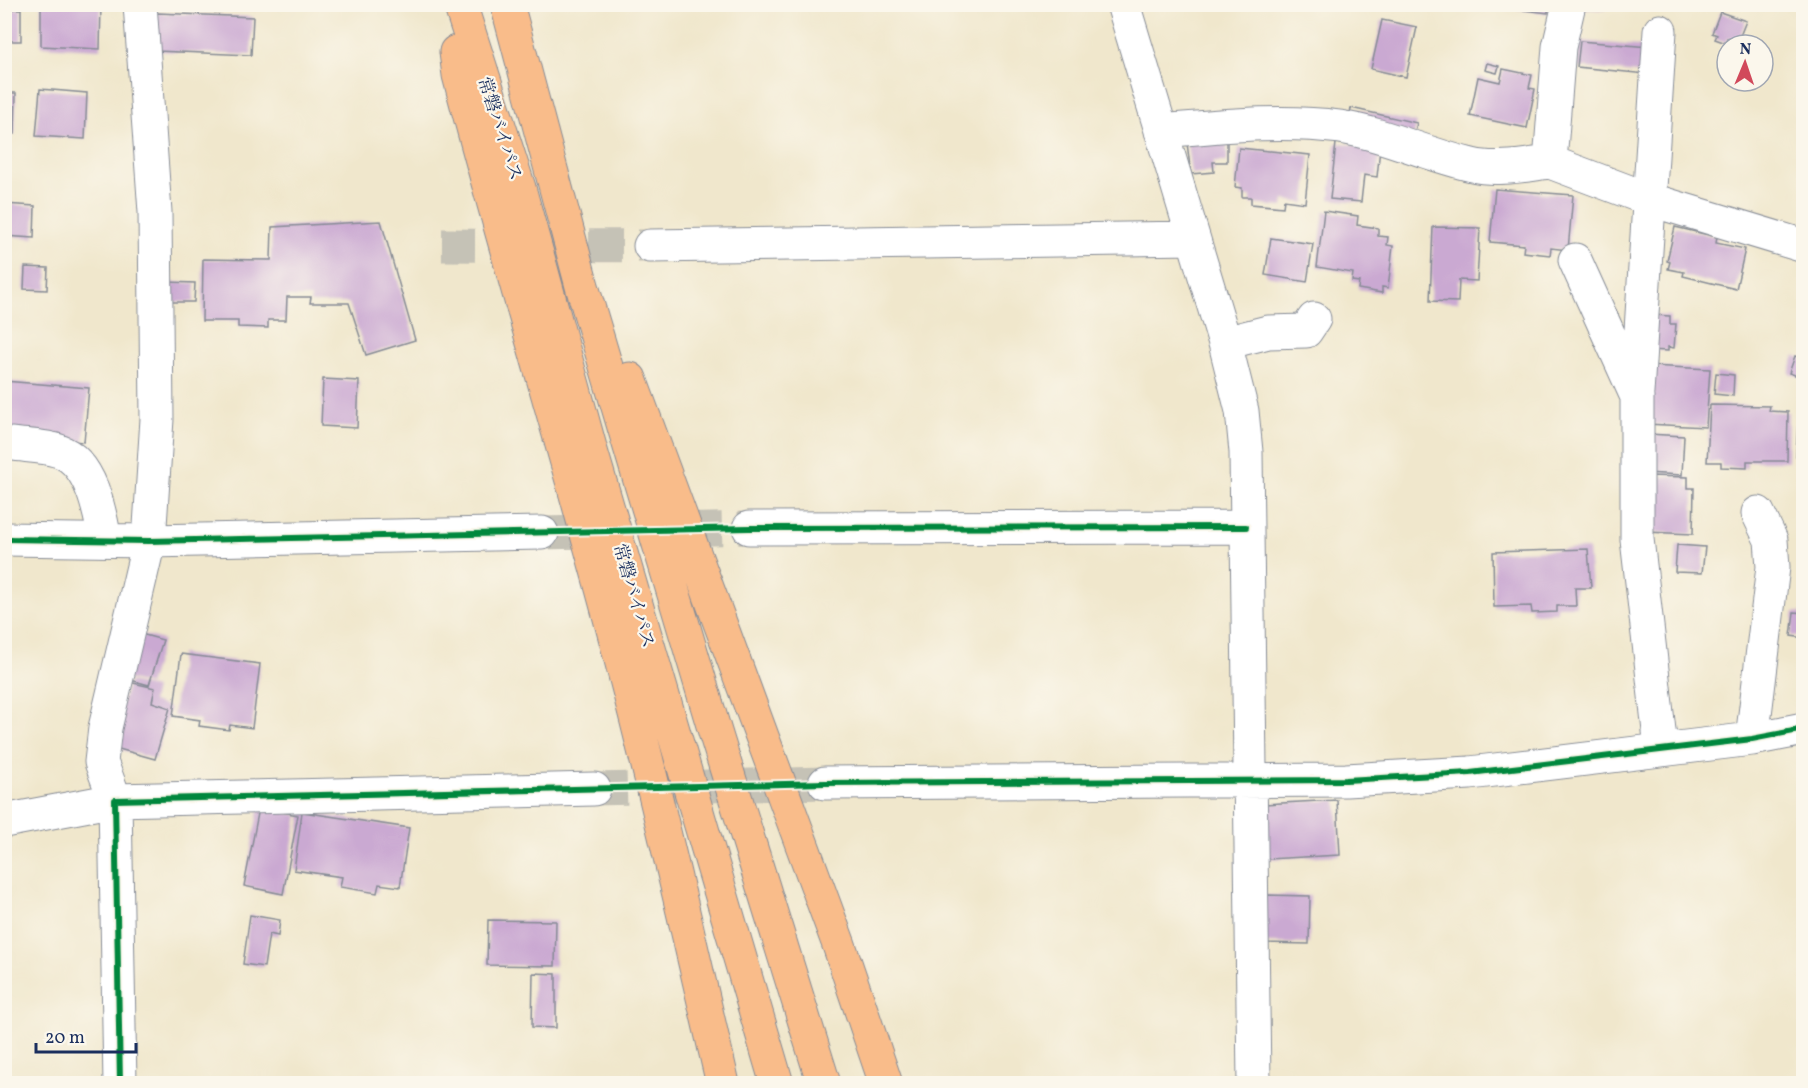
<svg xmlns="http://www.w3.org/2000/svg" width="1808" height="1088" font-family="Vollkorn,'Noto Serif JP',serif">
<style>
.building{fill:#caa9d2}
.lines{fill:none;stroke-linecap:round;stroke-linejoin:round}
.street-tunnel{stroke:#c5c2b6;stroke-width:33;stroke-dasharray:33 16;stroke-linecap:butt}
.street-casing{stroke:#868b95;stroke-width:35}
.highway-casing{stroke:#868b95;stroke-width:35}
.street{stroke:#fff;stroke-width:33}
.highway{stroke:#f9bc8a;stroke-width:33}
.cycleway-casing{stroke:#fbf7ec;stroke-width:10}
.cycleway{stroke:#00873e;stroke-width:6}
.labels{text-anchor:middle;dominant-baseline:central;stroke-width:4.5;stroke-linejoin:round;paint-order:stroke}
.street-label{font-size:18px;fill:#1b2f5e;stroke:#fbf7ec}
</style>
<rect width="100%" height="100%" fill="#fbf7ec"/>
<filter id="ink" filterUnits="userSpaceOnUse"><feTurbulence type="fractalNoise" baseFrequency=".0167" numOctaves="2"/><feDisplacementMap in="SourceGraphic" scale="12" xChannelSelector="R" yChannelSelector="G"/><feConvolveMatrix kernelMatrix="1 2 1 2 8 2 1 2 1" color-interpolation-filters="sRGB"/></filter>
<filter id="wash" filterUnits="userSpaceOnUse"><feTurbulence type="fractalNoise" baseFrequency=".008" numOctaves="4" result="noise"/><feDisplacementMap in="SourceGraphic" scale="24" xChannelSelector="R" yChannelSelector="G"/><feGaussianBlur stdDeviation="1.35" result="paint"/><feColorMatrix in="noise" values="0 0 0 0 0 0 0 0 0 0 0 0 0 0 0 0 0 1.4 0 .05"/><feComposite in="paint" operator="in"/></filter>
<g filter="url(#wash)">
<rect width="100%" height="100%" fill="#f0e7cc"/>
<g id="blocks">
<path class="building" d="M41 4H101L100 49 41 46Z
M1475 4H1548V13Z
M1580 4H1606V10L1579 8Z
M4 9H21V41H4Z
M1720 12 1746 21 1738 41 1727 38 1726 43 1715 39 1717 35 1712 33Z
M157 13 253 17 251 55 156 51Z
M1382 20 1417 27 1406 77 1371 69Z
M1580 41 1649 47 1646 74 1577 67Z
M1487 63 1499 66 1497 73 1485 70Z
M1503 69 1532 75 1529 88 1535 89 1527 128 1470 116 1478 77 1500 82Z
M40 89 87 93 85 139 36 136Z
M4 93H16L15 134H4Z
M1351 108 1417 123 1414 135 1349 120Z
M1227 141V162H1213L1214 172 1191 174 1187 143Z
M1336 143 1380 148 1377 177 1364 175 1361 202 1330 199Z
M1239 148 1310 155 1305 203 1284 200 1283 207 1251 204V197H1242V188L1235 187Z
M1495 189 1573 195 1568 250 1551 248 1550 255 1523 252 1524 245 1490 242Z
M4 204 35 206 34 238 4 236Z
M1324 211 1358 216 1357 225 1378 228V236L1388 237 1387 245 1393 246 1388 288 1382 287V293L1358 289 1359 282 1352 281 1353 273 1317 267Z
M381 221 415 340 366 355 349 303H310L311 297H287L286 320H268V328L238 327V321H202L203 259 271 260 272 227Z
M1433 227 1480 228 1477 281 1459 280 1458 302 1430 301Z
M1675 227 1717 237 1716 243 1745 249 1736 289 1683 276 1684 272 1668 269 1670 262 1667 261Z
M1271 238 1313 244 1307 282 1265 275Z
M25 267 48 268 47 290 24 289Z
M167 282 195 283 194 302H166Z
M1652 315 1670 316V324H1676L1674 348 1668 347V351L1649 350Z
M1795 356 1804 359V378L1789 373Z
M1649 366 1710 369 1706 427 1646 424Z
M1716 373 1734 375 1733 396 1714 394Z
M323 379 359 381 357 428 321 426Z
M4 381 89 388 84 442 4 436Z
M1710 405 1770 406 1769 411 1788 412 1787 461H1747V468L1721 467V462H1707Z
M1798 421 1804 422V456H1796Z
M1647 434 1684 436 1682 475 1645 473Z
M1647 476 1688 477V488H1694L1693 534 1646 532Z
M1677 545 1705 547 1702 573 1675 572Z
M1588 549 1591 588H1575L1576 606H1557V612L1532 613 1531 606 1494 607 1493 552Z
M1794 612 1804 613V638L1791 636Z
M141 634 163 640 149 685 127 679Z
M181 654 260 664 252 728 230 725 229 730 199 726 200 720 173 716Z
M129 682 155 688 152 702 170 708 155 759 108 746Z
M1337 800 1340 855 1267 859 1264 804Z
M259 808 298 815 283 894 244 886Z
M302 812 409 828 400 887 379 884 377 893 340 887 342 877 294 870Z
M1265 895 1310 896 1309 944 1264 943Z
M250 915 280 920 278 936 269 934 264 967 243 964Z
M488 920 556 921 555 966 487 965Z
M533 973 556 974V1028L532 1027Z"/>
</g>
</g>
<g filter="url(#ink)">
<use href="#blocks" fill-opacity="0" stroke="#868b95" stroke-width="1.5"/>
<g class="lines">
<path class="street-tunnel" d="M442 245 650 246
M542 533 749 528
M594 789 825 783"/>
<g class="street-casing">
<path id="street" d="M1123 4 1225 343 1242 411 1246 452 1254 1084
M1161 131C1220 126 1280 119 1340 127 1385 134 1428 155 1472 165 1496 171 1526 165 1550 162L1559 47 1569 4
M1550 162 1648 199 1804 246
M650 246 1193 238
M1575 260 1637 397V539L1661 748
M1225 343 1268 332 1306 331 1314 319
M1637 393 1660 31
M12 444C27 446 46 446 59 451 91 462 100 512 105 540
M749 528 1246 527
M4 539 149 541 542 533
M1752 739 1773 567 1771 540 1758 513
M825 783 1346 780 1470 773 1752 739 1804 729
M4 821 115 800 101 762 105 728 149 541 157 419 155 212 140 4
M120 1084 115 800 594 789"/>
</g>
<g class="highway-casing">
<path id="highway" d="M460 4 519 188 591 451 777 1084
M507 4 582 286 715 732 824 1084
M456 52 459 75C511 274 572 471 624 671 660 808 691 946 723 1084
M630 379 839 945 886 1084"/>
</g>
<use href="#street" class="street"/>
<use href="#highway" class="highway"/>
<g class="cycleway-casing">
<path id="cycleway" d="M4 539 149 541 749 528 1246 527
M120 1084 115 800 825 783 1346 780 1470 773 1752 739 1804 729"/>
</g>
<use href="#cycleway" class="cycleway"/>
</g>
</g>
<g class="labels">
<g class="street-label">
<text transform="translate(499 129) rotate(72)">常磐バイパス</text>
<text transform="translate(633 596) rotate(74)">常磐バイパス</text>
</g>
</g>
<rect width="1808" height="1088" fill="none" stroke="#fbf7ec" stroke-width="24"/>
<g transform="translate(1745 63) rotate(2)"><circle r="28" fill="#fbf7ec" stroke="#a1a7b3" stroke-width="1.5"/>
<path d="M0-4.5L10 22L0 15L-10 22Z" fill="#d1495b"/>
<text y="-9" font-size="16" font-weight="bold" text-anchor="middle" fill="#1b2f5e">N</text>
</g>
<path d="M36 1043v9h100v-9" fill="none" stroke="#1b2f5e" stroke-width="3"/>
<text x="45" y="1043" font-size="18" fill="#1b2f5e" stroke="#fbf7ec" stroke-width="4.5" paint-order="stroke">20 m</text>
</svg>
